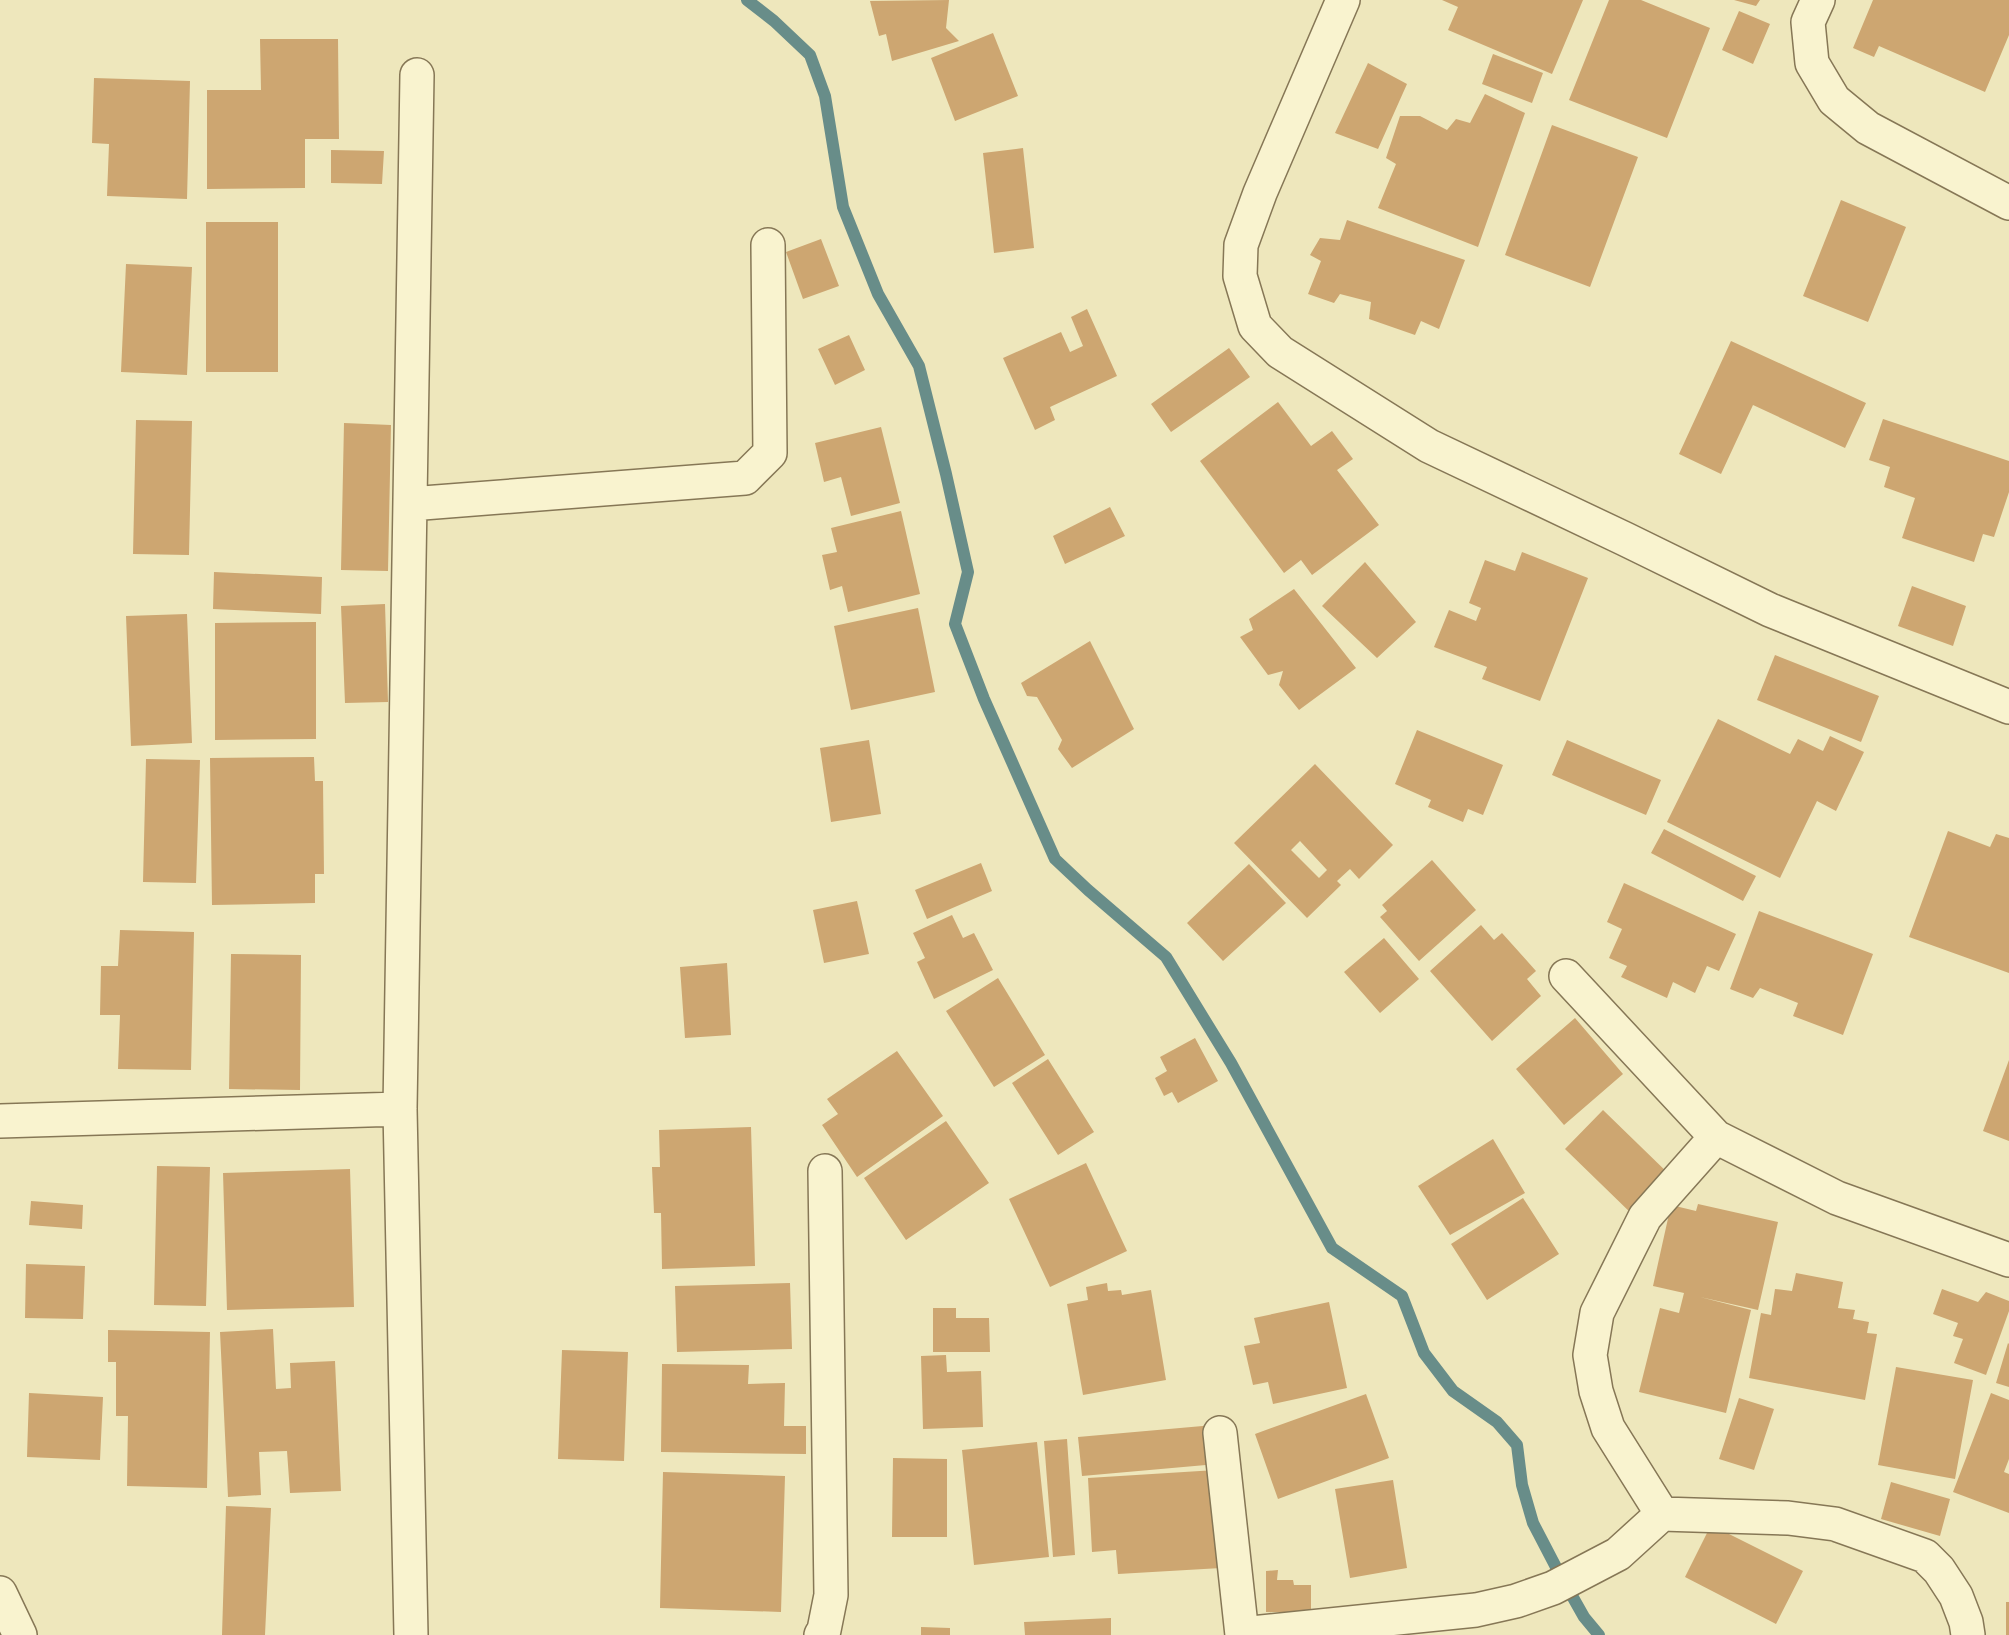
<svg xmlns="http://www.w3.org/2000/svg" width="2009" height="1635" font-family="Literata,serif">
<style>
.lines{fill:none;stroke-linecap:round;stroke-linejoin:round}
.stream{stroke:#688d89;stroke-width:12}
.building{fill:#cda671;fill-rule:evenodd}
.minor-casing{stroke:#867756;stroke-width:36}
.minor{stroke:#f9f3cf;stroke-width:33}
</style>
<rect width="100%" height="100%" fill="#eee7bc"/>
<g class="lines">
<path class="stream" d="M747 0 774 21 810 55 825 96 843 207 878 294 919 366 946 474 968 572 955 624 984 699 1055 859 1088 890 1166 957 1231 1063 1332 1248 1402 1296 1424 1353 1453 1391 1497 1422 1517 1445 1522 1485 1533 1523 1558 1571 1584 1617 1599 1635"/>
</g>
<path class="building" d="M949 0 946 28 959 41 892 61 886 34 879 36 870 1Z
M1442 0H1583L1552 74 1448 30 1458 7Z
M1609 0H1641L1710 28 1667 138 1569 100Z
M1734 0H1760L1756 6Z
M1873 0H2009V35L1985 92 1879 46 1874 57 1853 48Z
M1739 11 1770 24 1753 64 1722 50Z
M993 33 1018 96 955 121 931 58Z
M260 39H338L339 139H305V188L207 189V90H261Z
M1493 54 1543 73 1532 103 1482 84Z
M1368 63 1407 84 1378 149 1335 133Z
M94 78 190 81 187 199 107 196 109 144 92 143Z
M1485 94 1525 113 1478 247 1378 208 1396 164 1386 158 1400 116H1420L1447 130 1456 119 1470 123Z
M1552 125 1638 157 1590 287 1505 255Z
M1023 148 1034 248 994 253 983 153Z
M331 150 384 151 382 184 331 183Z
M1841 200 1906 227 1868 322 1803 296Z
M1347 220 1465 260 1439 329 1421 321 1415 335 1369 319 1371 302 1340 294 1334 303 1308 294 1321 261 1310 255 1320 238 1340 240Z
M206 222H278V372H206Z
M821 239 839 286 803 299 786 252Z
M126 264 192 267 187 375 121 372Z
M1087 309 1117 376 1050 407 1055 420 1035 430 1003 358 1061 332 1070 352 1083 346 1071 317Z
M849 335 865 370 835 385 818 349Z
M1731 341 1866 403 1845 448 1753 405 1721 474 1679 454Z
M1229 348 1250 377 1171 432 1151 404Z
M1278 402 1311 446 1332 431 1353 459 1337 470 1379 525 1312 575 1301 560 1284 573 1200 461Z
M1883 419 2009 461V492L1994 537 1983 534 1974 562 1902 538 1915 498 1884 487 1890 467 1869 460Z
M136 420 192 421 189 555 133 554Z
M344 423 391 425 388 571 341 570Z
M881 427 900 503 851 516 841 477 824 482 815 443Z
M1110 507 1125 536 1065 564 1053 536Z
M901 511 920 594 848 612 842 586 830 590 822 555 837 552 831 528Z
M1522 552 1588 578 1540 701 1482 679 1487 667 1434 647 1449 610 1476 621 1481 608 1469 603 1485 560 1515 571Z
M1365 562 1416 622 1377 658 1322 606Z
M214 572 322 577 321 614 213 609Z
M1912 586 1966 606 1953 646 1898 626Z
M1294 589 1356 668 1299 710 1279 685 1283 671 1268 675 1240 637 1253 630 1249 619Z
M385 604 388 702 345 703 341 606Z
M918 608 935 692 851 710 834 626Z
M187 614 192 743 131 746 126 616Z
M316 622V739L215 740V623Z
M1090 641 1134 729 1072 768 1058 749 1062 740 1037 697 1027 696 1021 683Z
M1775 655 1879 696 1861 742 1757 700Z
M1718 719 1790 754 1798 739 1823 751 1830 736 1864 752 1836 811 1817 801 1780 878 1667 822Z
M1417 730 1503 765 1483 815 1468 809 1463 822 1428 807 1431 800 1395 784Z
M869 740 881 814 831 822 820 748Z
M1567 740 1661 780 1646 815 1552 775Z
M314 757 315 781H323L324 874H315V903L212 905 210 758Z
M146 759 200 760 196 883 143 882Z
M1315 764 1393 845 1359 879 1350 869 1337 881 1341 885 1307 918 1234 843ZM1300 841 1327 870 1319 878 1291 850Z
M1664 829 1756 876 1743 901 1651 853Z
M1948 831 1990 847 1996 834 2009 838V973L1909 937Z
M1432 860 1476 910 1419 961 1380 917 1387 911 1382 905Z
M981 863 992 891 927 919 915 890Z
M1249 864 1286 903 1223 961 1187 923Z
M1624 883 1736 934 1719 971 1707 966 1695 993 1673 982 1667 998 1621 977 1627 966 1609 958 1622 929 1607 922Z
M857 901 869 954 824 963 813 910Z
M1759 911 1873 954 1843 1035 1793 1016 1798 1003 1760 988 1753 998 1730 989Z
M952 915 963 938 974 933 993 970 934 999 917 962 925 958 913 933Z
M1481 925 1494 940 1502 933 1536 971 1527 979 1541 996 1492 1041 1430 971Z
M120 930 194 932 191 1070 118 1069 120 1015H100L101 966H118Z
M1384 938 1419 979 1380 1013 1344 972Z
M231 954 301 955 300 1090 229 1089Z
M727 963 731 1035 685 1038 680 967Z
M998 978 1045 1055 994 1087 946 1011Z
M1575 1018 1623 1074 1564 1125 1516 1069Z
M1195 1038 1218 1081 1178 1103 1172 1092 1164 1096 1155 1078 1167 1071 1160 1057Z
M897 1051 943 1116 857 1177 822 1125 838 1114 827 1099Z
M1048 1059 1094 1132 1058 1155 1012 1083Z
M2009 1060V1141L1983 1131Z
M1603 1110 1673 1178 1636 1218 1565 1149Z
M946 1121 989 1183 906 1240 864 1178Z
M751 1127 755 1266 662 1269 661 1213H654L652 1167H660L659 1130Z
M1493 1139 1525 1193 1450 1235 1418 1186Z
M1086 1163 1127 1251 1050 1287 1009 1199Z
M157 1166 210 1167 206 1306 154 1305Z
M350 1169 354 1307 227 1310 223 1173Z
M1523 1198 1559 1254 1487 1300 1451 1244Z
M31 1201 83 1205 82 1229 29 1225Z
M1698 1204 1778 1222 1758 1310 1700 1297 1751 1310 1726 1413 1639 1392 1660 1308 1679 1313 1684 1293 1653 1286 1671 1205 1696 1211Z
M26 1264 85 1266 83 1319 25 1318Z
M1796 1273 1843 1282 1838 1308 1855 1310 1853 1319 1869 1322 1867 1333 1877 1334 1865 1400 1749 1378 1761 1313 1771 1315 1775 1289 1792 1291Z
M790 1283 792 1349 677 1352 675 1286Z
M1107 1283 1108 1291 1121 1290 1122 1295 1151 1290 1166 1380 1083 1395 1067 1304 1088 1300 1086 1287Z
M1942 1289 1978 1302 1986 1292 2009 1301V1311L1986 1375 1954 1363 1963 1339 1953 1336 1958 1323 1933 1314Z
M1329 1302 1347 1388 1273 1404 1268 1382 1253 1385 1244 1346 1260 1343 1254 1318Z
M933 1308H956V1318H989L990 1352H933Z
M273 1329 276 1389 291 1388 290 1363 335 1361 341 1491 290 1493 287 1451 259 1452 261 1495 228 1497 220 1332Z
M108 1330 210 1332 207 1488 127 1486 128 1416H116V1362H108Z
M2008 1343 2009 1344V1387L1996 1383Z
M562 1350 628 1352 624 1461 558 1459Z
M946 1355 947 1372 981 1371 983 1427 923 1429 921 1356Z
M662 1364 749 1365 748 1384 785 1383 784 1426H806V1454L661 1452Z
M1896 1367 1973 1380 1955 1479 1878 1465Z
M29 1393 103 1397 100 1460 27 1457Z
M1991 1393 2009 1400V1459L2004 1472 2009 1474V1513L1953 1492Z
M1366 1394 1389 1458 1278 1499 1255 1434Z
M1739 1398 1774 1409 1754 1470 1719 1459Z
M1214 1425 1217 1464 1082 1476 1078 1437Z
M1067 1439 1075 1555 1053 1557 1044 1441Z
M1037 1442 1049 1557 974 1565 962 1450Z
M893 1458 947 1459V1537H892Z
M1216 1470 1221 1568 1118 1574 1116 1550 1092 1552 1088 1478Z
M663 1472 785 1476 781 1612 660 1608Z
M1393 1480 1407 1568 1350 1578 1335 1489Z
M1891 1482 1950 1499 1940 1536 1881 1519Z
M226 1506 271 1508 265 1635H222Z
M1711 1525 1803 1571 1776 1624 1685 1577Z
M1278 1570 1277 1580H1293L1294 1585H1311V1613L1266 1612V1571Z
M2006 1602H2009V1635H2006Z
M1111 1618V1635H1025L1024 1622Z
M921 1627 950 1628V1635H921Z"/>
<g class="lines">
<g class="minor-casing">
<path id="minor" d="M1343 0 1260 193 1241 245 1240 276 1255 326 1280 352 1429 446 1625 539 1770 610 2009 707
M1818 0 1808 22 1812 63 1834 100 1868 128 2009 203
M410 504 745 478 770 453 768 245
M1566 976 1716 1137 1837 1198 2009 1260
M0 1121 400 1109
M1220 1433 1242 1635
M1662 1514 1608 1428 1596 1391 1590 1355 1597 1313 1645 1217 1716 1137
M0 1593 20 1635
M1242 1634 1476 1610 1516 1601 1553 1588 1618 1554 1662 1514 1788 1518 1835 1524 1925 1556 1939 1570 1956 1596 1966 1622 1968 1635
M411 1635 400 1109 417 75
M821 1635 824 1630 831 1595 825 1171"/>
</g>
<use href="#minor" class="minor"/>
</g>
</svg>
